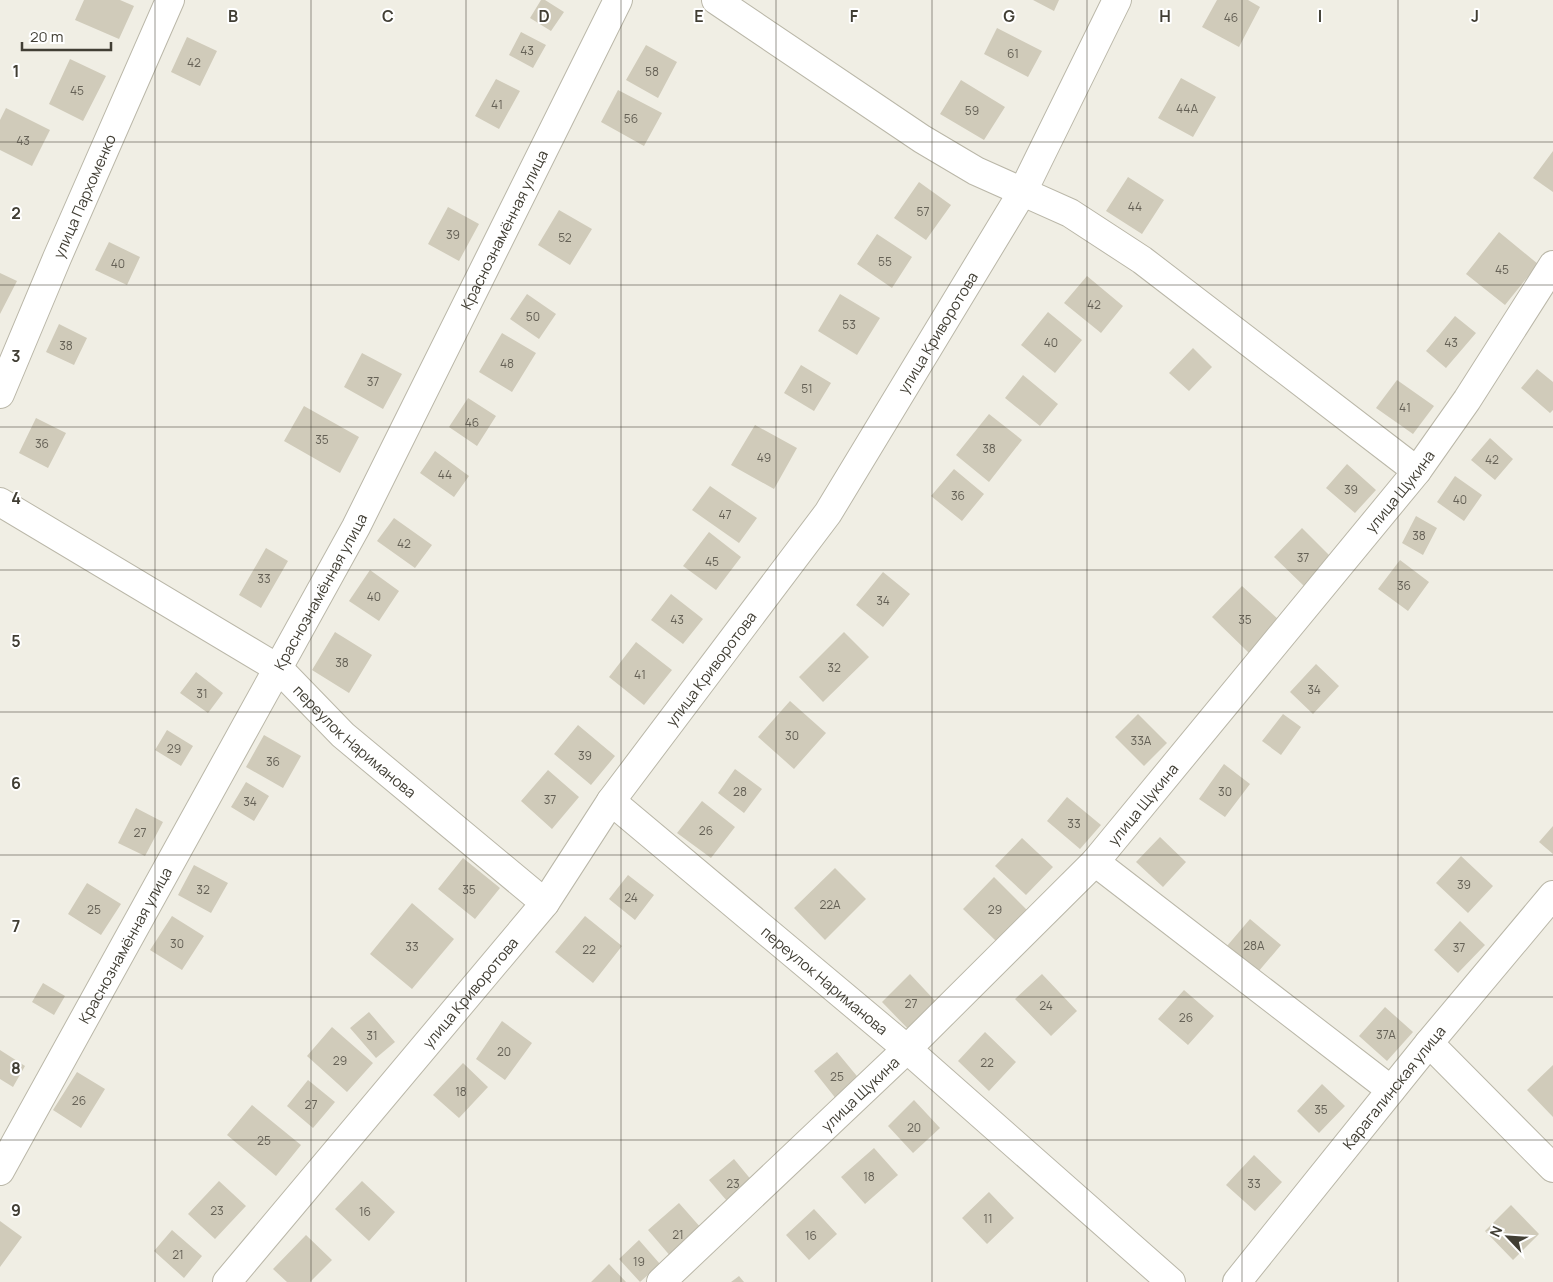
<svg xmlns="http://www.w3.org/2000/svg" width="1553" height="1282" font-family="Manrope,sans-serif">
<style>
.building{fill:#d0cbba}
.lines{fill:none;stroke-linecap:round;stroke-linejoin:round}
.minor-casing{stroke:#bab7a8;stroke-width:30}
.minor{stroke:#fff;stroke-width:28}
.grid{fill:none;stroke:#413e34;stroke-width:1;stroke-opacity:0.55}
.labels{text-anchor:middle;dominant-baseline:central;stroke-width:4;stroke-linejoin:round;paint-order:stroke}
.number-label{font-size:12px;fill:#656156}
.street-label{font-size:15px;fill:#413e34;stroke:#fff}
.grid-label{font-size:16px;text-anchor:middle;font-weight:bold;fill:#413e34;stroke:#fff;stroke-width:4;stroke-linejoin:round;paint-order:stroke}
</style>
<rect width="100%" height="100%" fill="#f0eee4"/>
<path class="building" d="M84 0H120L134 6 119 39 75 20Z
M541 0H545L564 12 551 31 530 18Z
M1033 0H1059L1054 11Z
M1217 0H1248L1260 7 1239 47 1202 27Z
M997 28 1042 51 1028 77 984 54Z
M521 32 546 45 533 68 509 55Z
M187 37 217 51 200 86 171 72Z
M646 45 677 62 658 98 626 80Z
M70 59 106 76 83 121 49 104Z
M1181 78 1216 97 1193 137 1158 118Z
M496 79 520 91 499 129 475 116Z
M961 80 1005 107 984 140 940 114Z
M618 90 662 113 644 146 601 122Z
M6 108 50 130 32 166 0 150V120Z
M1553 151V192L1533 178Z
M1128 177 1164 200 1142 234 1106 211Z
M919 182 951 205 926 240 894 218Z
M448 207 479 224 459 261 428 244Z
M559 210 592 229 570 265 538 245Z
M1499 232 1538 264 1505 305 1466 274Z
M877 234 912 257 892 288 857 264Z
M109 242 140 257 127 285 95 270Z
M0 273 17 281 0 314Z
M1087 276 1123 306 1101 333 1064 303Z
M527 294 556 314 539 339 510 319Z
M840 294 880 318 857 355 818 331Z
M1048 312 1082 340 1055 373 1021 345Z
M1455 316 1476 333 1446 368 1426 351Z
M59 324 87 338 74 365 46 352Z
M502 333 536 353 512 392 479 372Z
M1193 348 1212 367 1189 391 1169 373Z
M362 353 402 374 383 409 344 387Z
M801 365 831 383 814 411 784 393Z
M1537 369 1553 382V410L1550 413 1521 388Z
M1023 375 1058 404 1040 426 1005 398Z
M1397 380 1434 406 1413 434 1376 408Z
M468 398 496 416 477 446 449 427Z
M304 406 359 437 340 473 284 441Z
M989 414 1022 440 989 482 956 455Z
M36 418 66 433 48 468 19 453Z
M755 425 797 448 774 489 731 465Z
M1490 438 1513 459 1495 480 1471 460Z
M435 451 469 476 454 497 420 473Z
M1347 464 1376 490 1355 513 1326 488Z
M954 469 984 494 962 521 931 496Z
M1455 476 1482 495 1464 521 1437 502Z
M710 486 757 518 739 543 692 510Z
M1416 516 1437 528 1423 555 1402 543Z
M394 518 432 545 415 568 377 541Z
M1302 528 1332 558 1304 586 1274 557Z
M709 532 741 557 716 590 683 566Z
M266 548 288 561 261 608 239 595Z
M1400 560 1429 582 1408 611 1378 589Z
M370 570 399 591 379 621 349 601Z
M883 572 910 594 883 627 856 605Z
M1242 586 1279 620 1249 653 1212 617Z
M671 594 703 619 683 644 651 620Z
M335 632 372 655 349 693 312 670Z
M844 632 869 657 823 702 799 677Z
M636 642 672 670 644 705 609 677Z
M1316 664 1339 686 1313 714 1290 692Z
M196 672 223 693 208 713 180 693Z
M790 701 826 733 794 769 758 737Z
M1138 714 1167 743 1144 766 1115 737Z
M1283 714 1301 727 1281 755 1262 741Z
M578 725 615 756 591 785 554 754Z
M167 730 193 746 181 766 155 750Z
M264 735 301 756 283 788 246 767Z
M1224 764 1250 784 1225 817 1199 799Z
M735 769 762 789 744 813 718 793Z
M548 770 579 797 552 829 521 801Z
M246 782 269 796 254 821 231 807Z
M1067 797 1101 825 1080 849 1047 821Z
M702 801 735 827 711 858 677 833Z
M136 808 163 822 145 856 118 843Z
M1553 826V854L1539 842Z
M1160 837 1186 862 1163 887 1136 862Z
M1022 838 1053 867 1026 895 995 866Z
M1461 856 1493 886 1468 913 1436 883Z
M463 858 500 888 475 919 438 889Z
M194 865 228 883 211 913 178 895Z
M835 868 866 899 825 940 794 908Z
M628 875 654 895 635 920 609 899Z
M994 877 1027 910 997 942 963 909Z
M87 883 121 904 101 935 68 914Z
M412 903 454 939 412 989 370 954Z
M172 916 204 936 182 970 150 950Z
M585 916 622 946 593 983 555 952Z
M1250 919 1281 945 1258 972 1227 946Z
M1460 921 1485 945 1458 973 1434 950Z
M910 974 939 1005 911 1032 882 1002Z
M1042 974 1077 1011 1051 1036 1015 999Z
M43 983 65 996 54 1015 32 1002Z
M1184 990 1214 1016 1188 1045 1158 1019Z
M1385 1007 1413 1032 1387 1061 1359 1036Z
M369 1012 395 1042 376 1058 350 1028Z
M502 1021 532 1043 505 1080 476 1059Z
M332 1027 373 1063 347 1092 307 1056Z
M985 1032 1016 1062 989 1091 958 1061Z
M0 1050 25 1066 13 1087 0 1079Z
M837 1052 861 1081 837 1100 814 1071Z
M463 1063 488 1087 459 1118 433 1095Z
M1553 1065V1117L1527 1090Z
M77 1072 105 1089 81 1128 53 1110Z
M308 1080 335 1102 313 1128 287 1106Z
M1322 1084 1345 1106 1319 1133 1297 1111Z
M914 1100 940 1128 913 1153 888 1126Z
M252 1105 301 1145 276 1176 227 1135Z
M874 1148 898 1175 865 1204 841 1177Z
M1254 1155 1282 1182 1255 1211 1226 1185Z
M734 1159 757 1187 733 1208 709 1180Z
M219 1181 246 1206 215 1239 188 1214Z
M362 1181 395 1212 369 1241 335 1209Z
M989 1192 1014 1218 987 1244 962 1218Z
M679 1203 709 1237 678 1265 648 1230Z
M1511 1205 1539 1234 1513 1260 1485 1231Z
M814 1209 837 1234 809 1260 786 1235Z
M0 1221 22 1237 0 1267Z
M172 1230 202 1256 184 1278 154 1251Z
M306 1235 332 1260 310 1282H287L273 1269Z
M639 1240 660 1264 640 1282 619 1259Z
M609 1264 626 1282H591Z
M739 1276 744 1282H731Z"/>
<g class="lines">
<g class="minor-casing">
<g id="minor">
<path d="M716 0 922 139 976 171 1070 213 1142 260 1417 471"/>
<path id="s1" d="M0 394 57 258 170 0"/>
<path id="s2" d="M0 502 279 669 343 735 545 903"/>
<path id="s3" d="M611 801 907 1049 1171 1282"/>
<path d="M1095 862 1391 1090"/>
<path d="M1429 1043 1553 1168"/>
<path id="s4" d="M0 1171 356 527 618 0"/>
<path id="s5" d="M227 1282 545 903 611 801 828 513 1023 191 1117 0"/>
<path id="s6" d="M661 1282 907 1049 1095 862 1417 471 1467 400 1553 265"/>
<path id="s7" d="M1237 1282 1429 1043 1553 895"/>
</g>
</g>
<use href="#minor" class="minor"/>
</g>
<path class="grid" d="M155 0V1282M311 0V1282M466 0V1282M621 0V1282M776 0V1282M932 0V1282M1087 0V1282M1242 0V1282M1398 0V1282M0 142H1553M0 285H1553M0 427H1553M0 570H1553M0 712H1553M0 855H1553M0 997H1553M0 1140H1553"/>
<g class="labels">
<g class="number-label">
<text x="1231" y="17">46</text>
<text x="527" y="50">43</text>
<text x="1013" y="53">61</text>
<text x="194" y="62">42</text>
<text x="652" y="71">58</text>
<text x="77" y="90">45</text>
<text x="497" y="104">41</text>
<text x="1187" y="108">44А</text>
<text x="972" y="110">59</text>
<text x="631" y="118">56</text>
<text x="23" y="140">43</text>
<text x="1135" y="206">44</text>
<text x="923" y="211">57</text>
<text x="453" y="234">39</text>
<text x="565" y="237">52</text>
<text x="885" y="261">55</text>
<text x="118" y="263">40</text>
<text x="1502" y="269">45</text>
<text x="1094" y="304">42</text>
<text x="533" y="316">50</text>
<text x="849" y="324">53</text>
<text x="1051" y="342">40</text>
<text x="1451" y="342">43</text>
<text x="66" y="345">38</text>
<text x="507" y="363">48</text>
<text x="373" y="381">37</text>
<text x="807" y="388">51</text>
<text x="1405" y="407">41</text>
<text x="472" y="422">46</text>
<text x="322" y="439">35</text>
<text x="42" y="443">36</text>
<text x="989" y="448">38</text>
<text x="764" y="457">49</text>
<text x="1492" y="459">42</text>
<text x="445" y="474">44</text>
<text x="1351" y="489">39</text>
<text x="958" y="495">36</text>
<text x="1460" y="499">40</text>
<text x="725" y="514">47</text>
<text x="1419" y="535">38</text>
<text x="404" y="543">42</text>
<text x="1303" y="557">37</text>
<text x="712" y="561">45</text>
<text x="264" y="578">33</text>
<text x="1404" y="585">36</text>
<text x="374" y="596">40</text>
<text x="883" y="600">34</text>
<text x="677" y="619">43</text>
<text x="1245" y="619">35</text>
<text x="342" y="662">38</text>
<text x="834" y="667">32</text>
<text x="640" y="674">41</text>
<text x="1314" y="689">34</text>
<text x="202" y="693">31</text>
<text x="792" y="735">30</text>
<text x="1141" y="740">33А</text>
<text x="174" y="748">29</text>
<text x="585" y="755">39</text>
<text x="273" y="761">36</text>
<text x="740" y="791">28</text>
<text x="1225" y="791">30</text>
<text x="550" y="799">37</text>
<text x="250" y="801">34</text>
<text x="1074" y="823">33</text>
<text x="706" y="830">26</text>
<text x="140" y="832">27</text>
<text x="1464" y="884">39</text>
<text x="203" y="889">32</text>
<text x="469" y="889">35</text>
<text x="631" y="897">24</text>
<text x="830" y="904">22А</text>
<text x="94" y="909">25</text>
<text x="995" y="909">29</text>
<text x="177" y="943">30</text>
<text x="1254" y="945">28А</text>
<text x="412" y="946">33</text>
<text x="1459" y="947">37</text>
<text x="589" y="949">22</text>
<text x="911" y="1003">27</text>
<text x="1046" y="1005">24</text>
<text x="1186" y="1017">26</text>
<text x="1386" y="1034">37А</text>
<text x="372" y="1035">31</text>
<text x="504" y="1051">20</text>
<text x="340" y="1060">29</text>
<text x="987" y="1062">22</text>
<text x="837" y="1076">25</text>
<text x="461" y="1091">18</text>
<text x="79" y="1100">26</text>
<text x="311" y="1104">27</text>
<text x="1321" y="1109">35</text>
<text x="914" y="1127">20</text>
<text x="264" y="1140">25</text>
<text x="869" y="1176">18</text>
<text x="733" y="1183">23</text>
<text x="1254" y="1183">33</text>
<text x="217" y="1210">23</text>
<text x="365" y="1211">16</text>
<text x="988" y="1218">11</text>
<text x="678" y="1234">21</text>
<text x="811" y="1235">16</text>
<text x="178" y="1254">21</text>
<text x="639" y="1261">19</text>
</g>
<g class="street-label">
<text stroke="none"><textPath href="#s1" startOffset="215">улица Пархоменко</textPath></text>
<text stroke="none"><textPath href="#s4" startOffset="1068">Краснознамённая улица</textPath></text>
<text stroke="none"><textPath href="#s5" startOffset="1188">улица Криворотова</textPath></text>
<text stroke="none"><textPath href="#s6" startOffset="1084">улица Щукина</textPath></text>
<text stroke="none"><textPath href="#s4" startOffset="662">Краснознамённая улица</textPath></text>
<text stroke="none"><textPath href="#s5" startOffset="782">улица Криворотова</textPath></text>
<text stroke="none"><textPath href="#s2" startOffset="430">переулок Нариманова</textPath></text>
<text stroke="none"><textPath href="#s6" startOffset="679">улица Щукина</textPath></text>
<text stroke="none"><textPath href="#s4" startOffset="258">Краснознамённая улица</textPath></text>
<text stroke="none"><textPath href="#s3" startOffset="279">переулок Нариманова</textPath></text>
<text stroke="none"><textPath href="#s5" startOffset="378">улица Криворотова</textPath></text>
<text stroke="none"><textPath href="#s7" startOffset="250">Карагалинская улица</textPath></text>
<text stroke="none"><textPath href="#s6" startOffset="274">улица Щукина</textPath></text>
</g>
</g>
<g class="grid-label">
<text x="233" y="22">B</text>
<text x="388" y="22">C</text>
<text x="544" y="22">D</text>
<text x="699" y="22">E</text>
<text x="854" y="22">F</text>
<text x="1009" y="22">G</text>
<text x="1165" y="22">H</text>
<text x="1320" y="22">I</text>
<text x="1475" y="22">J</text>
<text x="16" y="77">1</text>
<text x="16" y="219">2</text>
<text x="16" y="362">3</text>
<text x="16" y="504">4</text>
<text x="16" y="647">5</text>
<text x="16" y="789">6</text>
<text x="16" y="932">7</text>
<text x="16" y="1074">8</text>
<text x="16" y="1216">9</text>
</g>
<g transform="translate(1508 1237) rotate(295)" stroke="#ffffff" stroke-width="4" paint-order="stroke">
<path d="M0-4L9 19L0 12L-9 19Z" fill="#413e34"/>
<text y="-8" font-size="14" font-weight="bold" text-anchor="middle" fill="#413e34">N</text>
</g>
<path d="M22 42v8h89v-8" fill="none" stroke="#413e34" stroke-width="2.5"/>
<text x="30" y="42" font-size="15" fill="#413e34" stroke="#ffffff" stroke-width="4" paint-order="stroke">20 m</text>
</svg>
